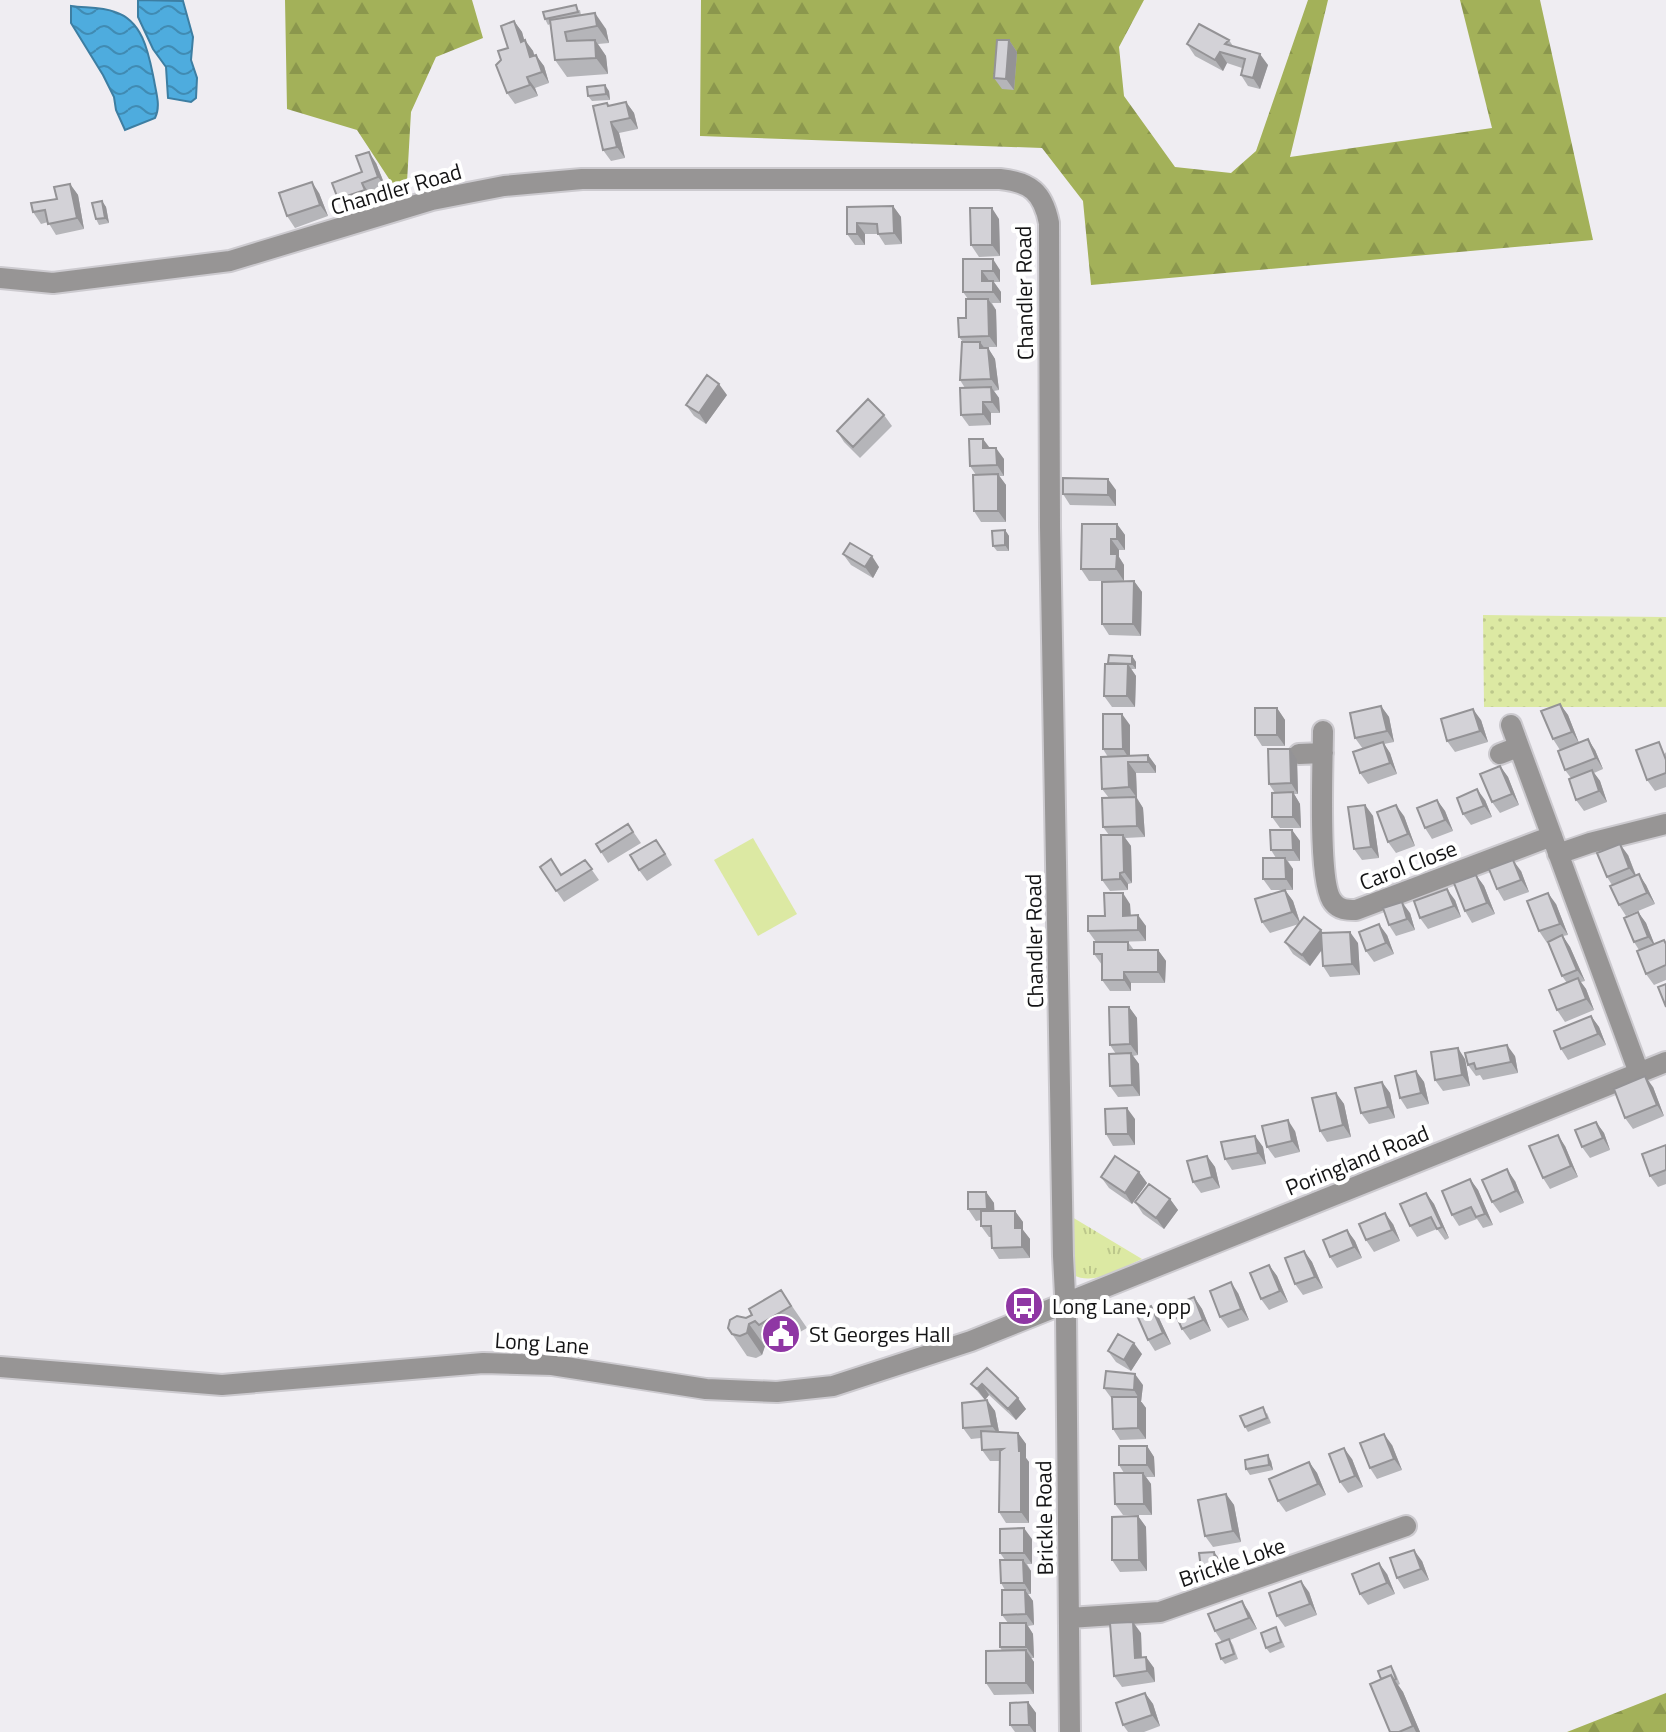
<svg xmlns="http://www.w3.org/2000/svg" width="1666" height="1732" font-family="'Titillium Web',sans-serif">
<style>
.grass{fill:url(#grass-tufts)}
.forest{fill:url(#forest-firs)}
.park{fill:url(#park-dots)}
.pitch{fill:#dce9a3}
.water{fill:url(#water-waves);stroke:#3d7ea2;stroke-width:2}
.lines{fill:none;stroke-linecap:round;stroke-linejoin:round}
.minor-casing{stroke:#cccacf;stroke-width:24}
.minor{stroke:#979595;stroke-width:20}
.wall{fill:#b5b5b9}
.shaded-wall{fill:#949396}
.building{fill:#d3d2d7;stroke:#949396;stroke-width:2}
.labels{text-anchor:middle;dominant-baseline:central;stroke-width:8;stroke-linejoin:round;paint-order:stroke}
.street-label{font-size:22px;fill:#141415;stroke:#fff}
.poi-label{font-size:22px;fill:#141415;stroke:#fff;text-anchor:start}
</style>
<defs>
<pattern id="grass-tufts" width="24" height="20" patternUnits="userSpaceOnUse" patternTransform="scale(2)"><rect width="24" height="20" fill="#dce9a3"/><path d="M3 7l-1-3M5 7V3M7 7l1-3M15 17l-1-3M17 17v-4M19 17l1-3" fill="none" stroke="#bcc78b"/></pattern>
<pattern id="forest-firs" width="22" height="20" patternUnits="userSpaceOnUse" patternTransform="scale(2)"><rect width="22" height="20" fill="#a3b159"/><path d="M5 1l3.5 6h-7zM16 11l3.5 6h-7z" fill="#8b974d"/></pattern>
<pattern id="park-dots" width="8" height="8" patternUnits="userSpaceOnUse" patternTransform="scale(2)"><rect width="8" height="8" fill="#dce9a3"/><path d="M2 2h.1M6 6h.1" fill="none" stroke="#bcc78b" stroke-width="1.8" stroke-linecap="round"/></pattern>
<pattern id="water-waves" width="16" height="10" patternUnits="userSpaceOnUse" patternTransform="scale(2)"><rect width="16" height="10" fill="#4eacde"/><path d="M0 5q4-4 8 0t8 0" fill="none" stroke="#408bb3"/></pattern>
</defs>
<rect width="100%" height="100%" fill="#efedf2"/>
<path class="grass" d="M1067 1214 1142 1259C1121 1268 1095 1286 1073 1275Z"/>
<path class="forest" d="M285 0H472L483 38 436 57 411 112 407 182 393 185 357 130 287 109Z
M701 0H1144L1119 47 1124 96 1175 167 1231 173 1256 151 1308 0H1328L1290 157 1492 128 1460 0H1540L1593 240 1091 285 1083 201 1042 148 700 136Z
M1666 1693V1732H1567Z"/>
<path class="park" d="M1483 615 1666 617V707H1484Z"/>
<path class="pitch" d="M753 838 797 914 758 936 714 860Z"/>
<path class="water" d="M138 0 183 1 193 37 191 60 197 78 196 98 191 102 168 98 166 67 153 49 138 17Z
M71 6C85 8 102 7 115 12 144 21 149 56 154 80 156 93 161 106 155 118L125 130 116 110 114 97 103 75 71 23Z"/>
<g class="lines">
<g class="minor-casing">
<path id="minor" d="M0 278 53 283 230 261 432 200 504 186 582 179H1000C1030 182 1043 192 1049 223L1050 527 1063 1256 1066 1314 1070 1732
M1511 725 1639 1073
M1323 731C1323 761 1317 884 1333 902 1339 910 1347 910 1356 910L1552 836
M1299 754 1323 753
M1500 754 1518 747
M1558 854 1590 843 1666 824
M0 1367 222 1385 483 1363 552 1365 706 1389 777 1392 833 1386 971 1341 1666 1062
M1069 1618 1160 1612 1406 1526"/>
</g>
<use href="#minor" class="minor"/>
</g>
<path class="wall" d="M580 10 581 15 606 29 609 43 598 44 606 56 608 74 567 77 555 60 550 24 548 25 545 19Z
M514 21 522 32 524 40 533 51 534 55 544 66 549 83 535 88 538 96 515 104 507 93 501 60 508 48Z
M1009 40 1017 52 1014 90 1002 89 994 78Z
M1229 40 1233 46 1268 65 1260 89 1248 86 1241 75 1242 68 1227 63 1223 71 1195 56 1187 44Z
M609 91 610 100 592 101 588 96Z
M626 102 634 113 638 129 619 133 625 158 611 161 603 150 607 103 609 106Z
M376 163 386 188 370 194 373 201 346 210 338 199Z
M70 184 78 195 84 229 56 235 48 222 41 224 33 212 57 199Z
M319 193 328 216 295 228 287 216Z
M102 201 106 207 109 223 99 225 96 219Z
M893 206 901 217 902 244 885 245 878 234H865V245H855L847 234V207Z
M999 219 1000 256 979 257 971 245Z
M963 259 1000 270V282H994L1001 292V303H992L996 310 997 347H984L988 348 995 359 999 390 994 391 999 398 1000 413H991V425L969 426 961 415 965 388 960 380 963 342 959 337 966 318 968 299 963 292Z
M727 395 706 424 694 416 686 405Z
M884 415 892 426 860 458 844 442 837 431Z
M983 439 990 448 1004 459V476H999L1006 485V522H981L974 511 976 475 970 466Z
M1116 490V506L1070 505 1063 494Z
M1117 524 1125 535V550H1119V557L1124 565V581H1089L1081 569Z
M1005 530 1009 536V551H997L993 546Z
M843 554 879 567 873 578 851 565Z
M1134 581 1142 592 1141 636 1109 635 1102 624Z
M1132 656 1136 662V669H1131L1136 676 1135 707H1112L1104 696 1109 664 1108 663Z
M1560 704 1568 715 1579 743 1595 750 1603 769 1594 773 1600 781 1607 802 1584 811 1576 800 1571 778 1565 770 1560 750 1553 739Z
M1381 706 1389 717 1394 742 1384 744 1390 753 1397 774 1368 784 1360 773 1363 749 1355 738Z
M1277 708 1285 720V746H1262L1255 735Z
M1481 720 1488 742 1455 752 1447 741Z
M1130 725V756L1148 755 1156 766V773H1136L1137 798 1143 808 1145 837 1125 838 1131 846 1132 883 1128 884V890L1110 891 1102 880 1109 835 1103 827 1109 798 1102 789 1108 757 1103 749Z
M1666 752V787L1655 791 1647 780Z
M1297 760 1298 794H1294L1300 804 1301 828H1280L1272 817 1275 793 1269 784Z
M1500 766 1508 777 1519 805 1500 813 1492 802Z
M1437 800 1445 811 1453 831 1432 839 1425 828Z
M1485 800 1492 817 1471 825 1463 814Z
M1365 805 1373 816 1379 858 1362 860 1354 849Z
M1404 816 1415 846 1396 853 1388 842Z
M628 824 641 843 608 863 601 852Z
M1292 830 1300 841V861H1288L1293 869V890H1285L1293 901 1300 922 1323 933 1358 943 1360 975 1330 977 1323 966 1322 950 1310 966 1293 954 1285 942 1299 924 1270 933 1262 922 1285 890H1271L1263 879 1276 858 1271 850Z
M664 851 672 865 647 881 639 870Z
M1628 855 1636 875 1646 885 1655 904 1626 916 1619 905 1612 885 1607 877Z
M585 860 599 880 564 902 540 867 561 875Z
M1521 871 1529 892 1504 901 1497 889Z
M1476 875 1484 886 1495 914 1472 923 1465 911Z
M1455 900 1461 917 1428 929 1420 918Z
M1130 904 1131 915 1146 926V941L1116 942H1128L1134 950H1158L1166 961 1165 983H1131V991H1110L1102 980V965L1094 954 1096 942 1088 931 1105 916Z
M1556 904 1568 935 1563 936 1570 947 1585 981 1581 982 1586 989 1594 1010 1565 1022 1557 1010 1567 983 1562 976 1548 942 1547 943 1539 931Z
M1638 912 1646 923 1654 944 1664 940 1666 943V980L1654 985 1646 974 1639 950 1634 942Z
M1410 913 1415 930 1396 936 1389 925Z
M1387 935 1394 954 1374 962 1366 951Z
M1129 1007 1137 1018 1138 1055 1133 1056 1139 1064 1140 1096 1118 1097 1110 1086 1116 1054 1110 1045Z
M1591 1016 1599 1027 1606 1045 1568 1060 1561 1049Z
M1515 1056 1518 1073 1483 1080 1480 1075 1476 1076 1468 1065Z
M1465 1059 1470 1086 1443 1091 1435 1080Z
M1416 1071 1424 1082 1429 1104 1407 1109 1400 1098Z
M1382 1082 1390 1093 1395 1118 1369 1124 1361 1113Z
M1653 1087 1664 1116 1633 1129 1625 1118Z
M1336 1093 1344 1104 1351 1137 1327 1142 1320 1131Z
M1135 1119V1145L1113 1146 1106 1134Z
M1596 1122 1604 1133 1610 1150 1590 1158 1582 1147Z
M1295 1131 1300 1152 1275 1158 1267 1147Z
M1255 1136 1263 1147 1266 1164 1232 1170 1225 1159Z
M1666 1145V1184L1658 1187 1650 1176Z
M1565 1146 1578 1177 1550 1189 1543 1178Z
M1207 1156 1215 1167 1220 1188 1201 1193 1193 1182Z
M1139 1172 1147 1183 1132 1204 1109 1188 1101 1177Z
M1470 1179 1478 1190 1493 1225 1483 1228 1477 1219 1459 1226 1452 1215Z
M1515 1181 1524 1203 1500 1213 1492 1202Z
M986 1192 994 1203V1211H1015L1023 1222V1230L1030 1239V1258L999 1259 992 1248V1237H989L981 1226V1220L976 1221 968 1209Z
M1426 1193 1434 1204 1449 1238 1445 1240 1437 1229 1417 1237 1410 1226Z
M1170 1199 1178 1210 1164 1229 1143 1214 1135 1202Z
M1393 1224 1400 1241 1374 1252 1366 1240Z
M1347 1230 1355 1241 1362 1258 1337 1268 1330 1257Z
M1304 1251 1312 1262 1323 1288 1303 1295 1295 1284Z
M1269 1265 1277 1276 1288 1302 1269 1310 1261 1299Z
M781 1290 807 1328 774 1347 771 1343 765 1346 762 1355 756 1358 747 1356 728 1328 752 1315Z
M1238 1293 1249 1320 1228 1328 1220 1317Z
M1194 1297 1202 1309 1211 1331 1190 1340 1182 1329Z
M1151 1306 1159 1318 1171 1344 1155 1351 1148 1340Z
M1108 1351 1142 1354 1131 1371 1116 1362Z
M987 1368 1026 1409 1016 1420 989 1395 985 1400 995 1411 999 1432 1018 1433 1026 1444V1458L1029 1462V1523H1006L999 1512 1000 1461H990L982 1450 981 1438 971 1439 963 1428 985 1400 971 1384Z
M1143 1385 1141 1402 1146 1408V1439L1120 1440 1113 1429 1112 1399 1104 1388Z
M1267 1413 1271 1423 1248 1432 1245 1427Z
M1392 1445 1402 1470 1377 1479 1370 1468Z
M1147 1446 1154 1457 1155 1477H1146L1151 1484 1152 1515H1123L1115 1504 1124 1473 1119 1465Z
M1352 1459 1363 1487 1348 1493 1340 1482Z
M1271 1461 1273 1470 1250 1475 1246 1469Z
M1309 1462 1317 1473 1326 1495 1286 1512 1278 1501Z
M1226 1494 1234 1505 1241 1542 1213 1547 1205 1536Z
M1138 1516 1146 1527 1147 1571 1120 1572 1112 1560Z
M1032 1539V1564H1027L1031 1571V1594H1028L1033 1601 1034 1625 1028 1626 1033 1634 1034 1658H1031L1034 1662V1694L994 1695 986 1683 1002 1651 1000 1647 1008 1623 1002 1615 1005 1590 1001 1583 1005 1560 1000 1553Z
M1218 1557 1220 1572 1205 1574 1201 1568Z
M1422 1561 1429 1580 1404 1589 1397 1578Z
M1387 1574 1395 1594 1368 1605 1360 1594Z
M1309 1592 1317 1615 1285 1627 1277 1616Z
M1249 1612 1257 1629 1230 1640 1233 1645 1238 1659 1225 1664 1221 1659 1222 1642 1215 1631Z
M1276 1627 1279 1633 1285 1647 1270 1653 1266 1648Z
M1141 1633 1142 1657H1146L1154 1668 1155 1682 1122 1687 1114 1676Z
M1391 1666 1395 1672 1400 1684 1398 1685 1403 1692 1420 1732H1390L1381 1679Z
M1145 1693 1153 1704 1160 1726 1144 1732H1128L1123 1725Z
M1028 1702 1036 1713V1732H1015L1010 1725Z"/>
<path class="shaded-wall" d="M595 13 606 29 609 43 597 26Z
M514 21 522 32 528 53 521 42Z
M525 40 533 51 538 68 530 57Z
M595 40 606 56 608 74 596 58Z
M1009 40 1017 52 1014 90 1006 79Z
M1220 52 1227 63 1223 71 1215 60Z
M1260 54 1268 65 1260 89 1253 78Z
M536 55 544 66 549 83 542 72Z
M527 77 535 88 538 96 530 85Z
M605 85 609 91 610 100 606 94Z
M626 102 634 113 638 129 630 118Z
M611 122 619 133 625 158 617 147Z
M369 152 376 163 386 188 378 177Z
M312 182 319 193 328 216 320 205Z
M362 183 370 194 373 201 365 190Z
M70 184 78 195 84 229 77 218Z
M102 201 106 207 109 223 105 218Z
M893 206 901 217 902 244 894 233Z
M992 208 999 219 1000 256 992 245Z
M857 223 865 234V245L857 234Z
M993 259 1000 270V282L993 271Z
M982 271 990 282 982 281Z
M993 281 1001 292V303L993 292Z
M988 299 996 310 997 347 989 336Z
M980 342 988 353V348L995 359 999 390 991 379 980 348Z
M719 384 727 395 706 424 699 413Z
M991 387 999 398 1000 413 992 402Z
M983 402 991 413V425L983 414Z
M983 439 991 450 983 448Z
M996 448 1004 459V476L997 465Z
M998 474 1006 485V522L998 511Z
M1108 479 1116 490V506L1108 495Z
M1117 524 1125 535V550L1117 539Z
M1005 530 1009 536V551L1005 545Z
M1111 539 1119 550V557L1124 565V581L1116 569 1111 554Z
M872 556 879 567 873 578 865 567Z
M1134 581 1142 592 1141 636 1133 624Z
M1132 656 1136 662V669L1132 664Z
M1128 664 1136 676 1135 707 1127 696Z
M1560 704 1568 715 1579 743 1572 732Z
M1381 706 1389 717 1394 742 1387 731Z
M1277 708 1285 720V746L1277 735Z
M1473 709 1481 720 1488 742 1480 731Z
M1122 714 1130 725V760L1123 749Z
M1588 739 1595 750 1603 769 1596 758Z
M1383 742 1390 753 1397 774 1390 763Z
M1290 749 1297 760 1298 794 1291 783Z
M1148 755 1156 766V773L1148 762Z
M1128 762 1136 773 1137 798 1129 787Z
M1500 766 1508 777 1519 805 1512 794Z
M1592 770 1600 781 1607 802 1599 791Z
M1477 789 1485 800 1492 817 1484 806Z
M1293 792 1300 804 1301 828 1293 817Z
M1136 797 1143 808 1145 837 1137 826Z
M1437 800 1445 811 1453 831 1445 820Z
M1365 805 1373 816 1379 858 1371 847Z
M1396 805 1404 816 1415 846 1408 834Z
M1292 830 1300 841V861L1293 850Z
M1123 835 1131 846 1132 883 1124 872Z
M1620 844 1628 855 1637 879 1629 868Z
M1285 858 1293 869V890L1286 879Z
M1513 860 1521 871 1529 892 1521 880Z
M1120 873 1128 884V890L1120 879Z
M1639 874 1646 885 1655 904 1647 893Z
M1476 875 1484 886 1495 914 1487 903Z
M1447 889 1455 900 1461 917 1454 906Z
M1285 890 1293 901 1300 923 1292 912Z
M1123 893 1130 904 1131 927 1123 916Z
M1548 893 1556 904 1568 935 1560 924Z
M1402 902 1410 913 1415 930 1407 919Z
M1638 912 1646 923 1656 948 1648 937Z
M1138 915 1146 926V941L1138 930Z
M1379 924 1387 935 1394 954 1386 943Z
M1321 930 1328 941 1310 966 1302 955Z
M1350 932 1358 943 1360 975 1352 964Z
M1562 935 1570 947 1585 981 1577 970Z
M1158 950 1166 961 1165 983 1158 972Z
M1124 972 1131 983V991L1124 980Z
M1578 978 1586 989 1594 1010 1586 999Z
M1129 1007 1137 1018 1138 1055 1130 1044Z
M1591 1016 1599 1027 1606 1045 1598 1034Z
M1507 1045 1515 1056 1518 1073 1511 1062Z
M1458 1048 1465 1059 1470 1086 1462 1075Z
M1131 1053 1139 1064 1140 1096 1132 1085Z
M1416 1071 1424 1082 1429 1104 1421 1093Z
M1645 1076 1653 1087 1664 1116 1657 1105Z
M1382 1082 1390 1093 1395 1118 1388 1107Z
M1336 1093 1344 1104 1351 1137 1343 1125Z
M1127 1108 1135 1119V1145L1128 1134Z
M1288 1120 1295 1131 1300 1152 1292 1141Z
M1596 1122 1604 1133 1610 1150 1603 1138Z
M1558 1135 1565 1146 1578 1177 1571 1166Z
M1255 1136 1263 1147 1266 1164 1258 1153Z
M1207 1156 1215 1167 1220 1188 1212 1177Z
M1507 1169 1515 1181 1524 1203 1516 1191Z
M1139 1172 1147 1183 1132 1204 1125 1193Z
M1470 1179 1478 1190 1493 1225 1485 1214Z
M986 1192 994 1203 995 1220 987 1209Z
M1426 1193 1434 1204 1449 1238 1442 1227Z
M1170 1199 1178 1210 1164 1229 1156 1218Z
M1015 1211 1023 1222V1230L1030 1239V1258L1022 1247 1015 1228Z
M1385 1213 1393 1224 1400 1241 1392 1230Z
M1347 1230 1355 1241 1362 1258 1354 1247Z
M1304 1251 1312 1262 1323 1288 1315 1277Z
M1269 1265 1277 1276 1288 1302 1280 1291Z
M1231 1282 1238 1293 1249 1320 1241 1309Z
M1194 1297 1202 1309 1211 1331 1203 1320Z
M1151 1306 1159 1318 1171 1344 1163 1333Z
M749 1324 765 1346 762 1355 747 1333Z
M1134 1343 1142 1354 1131 1371 1124 1360Z
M1135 1374 1143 1385 1141 1402 1134 1390Z
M982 1384 989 1395 985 1400 977 1389Z
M1138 1397 1146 1408V1439L1138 1428Z
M1018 1398 1026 1409 1016 1420 1008 1409Z
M987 1400 995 1411 1000 1437 992 1426Z
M1018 1433 1026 1444V1458L1029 1462V1523L1021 1512Z
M1384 1434 1392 1445 1402 1470 1394 1459Z
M1147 1446 1154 1457 1155 1477 1147 1465Z
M1344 1448 1352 1459 1363 1487 1355 1476Z
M1268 1455 1271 1461 1273 1470 1269 1465Z
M1309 1462 1317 1473 1326 1495 1318 1484Z
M1143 1473 1151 1484 1152 1515 1144 1504Z
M1226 1494 1234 1505 1241 1542 1233 1531Z
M1138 1516 1146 1527 1147 1571 1139 1560Z
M1024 1528 1032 1539V1564L1024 1553Z
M1414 1550 1422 1561 1429 1580 1421 1569Z
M1214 1552 1218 1557 1220 1572 1216 1567Z
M1023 1560 1031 1571V1594L1024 1583Z
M1379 1563 1387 1574 1395 1594 1387 1583Z
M1301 1581 1309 1592 1317 1615 1310 1604Z
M1025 1590 1033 1601 1034 1625 1026 1614Z
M1242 1601 1249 1612 1257 1629 1249 1618Z
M1133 1622 1141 1633 1142 1669 1135 1658Z
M1026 1623 1033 1634 1034 1658 1026 1647Z
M1026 1650 1034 1662V1694L1026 1683Z
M1146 1657 1154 1668 1155 1682 1147 1671Z
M1391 1675 1403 1692 1420 1732H1416L1413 1726Z
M1145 1693 1153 1704 1160 1726 1152 1715Z
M1028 1702 1036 1713V1732H1034L1029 1725Z"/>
<path class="building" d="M576 5 578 12 545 19 543 12Z
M595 13 597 26 565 32 567 41 595 40 596 58 555 60 550 20Z
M514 21 521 42 525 40 530 57 536 55 542 72 527 77 530 85 507 93 496 65 501 60 498 51 508 48 501 26Z
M1199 24 1229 40 1225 44 1260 54 1253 78 1241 75 1245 59 1220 52 1215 60 1187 44Z
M997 40H1009L1006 79 994 78Z
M605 85 606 94 588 96 587 87Z
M626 102 630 118 611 122 617 147 603 150 593 106 607 103 608 106Z
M369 152 378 177 362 183 365 190 338 199 332 183 362 172 356 156Z
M312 182 320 205 287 216 279 193Z
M70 184 77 218 48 224 45 210 33 212 31 203 57 199 54 187Z
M102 201 105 218 96 219 92 203Z
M893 206 894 233 878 234 877 224 857 223V234H847V207Z
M970 208H992V245H971Z
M963 259H993V271H982V281H993V292H963Z
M966 299H988L989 336 959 337 958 318H966Z
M962 342H980V348H988L991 379 960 380Z
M707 375 719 384 699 413 686 405Z
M991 387 992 402H983V414L961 415 960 388Z
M868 399 884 415 853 447 837 431Z
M969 439H983V448H996L997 465 970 466Z
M998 474V511H974L973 475Z
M1063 478 1108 479V495L1063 494Z
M1082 524H1117V539H1111V554H1117L1116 569H1081Z
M1005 530V545L993 546 992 531Z
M850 543 872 556 865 567 843 554Z
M1134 581 1133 624H1102V582Z
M1109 655 1132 656V664L1108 663Z
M1105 664H1128L1127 696H1104Z
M1560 704 1572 732 1553 739 1541 711Z
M1381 706 1387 731 1355 738 1350 713Z
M1255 708H1277V735H1255Z
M1473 709 1480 731 1447 741 1441 719Z
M1103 714H1122L1123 749H1103Z
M1588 739 1596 758 1565 770 1558 751Z
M1383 742 1390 763 1360 773 1353 752Z
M1659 742 1666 760V773L1647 780 1636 750Z
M1268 749H1290L1291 783 1269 784Z
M1148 755V762H1128L1129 787 1102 789 1101 757Z
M1500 766 1512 794 1492 802 1480 774Z
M1592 770 1599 791 1576 800 1569 779Z
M1477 789 1484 806 1463 814 1457 798Z
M1293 792V817H1272V793Z
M1136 797 1137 826 1103 827 1102 798Z
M1437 800 1445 820 1425 828 1417 808Z
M1365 805 1371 847 1354 849 1348 807Z
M1396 805 1408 834 1388 842 1377 812Z
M628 824 633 832 601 852 596 844Z
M1270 830H1292L1293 850H1271Z
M1101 835H1123L1124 872 1120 873V879L1102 880Z
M656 840 665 854 639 870 630 855Z
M1620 844 1629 868 1607 877 1597 853Z
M1263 858H1285L1286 879H1263Z
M551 859 561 875 585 860 592 869 556 891 540 867Z
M1513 860 1521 880 1497 889 1489 869Z
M1639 874 1647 893 1619 905 1610 886Z
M1476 875 1487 903 1465 911 1454 883Z
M1447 889 1454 906 1420 918 1414 901Z
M1285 890 1292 912 1262 922 1255 899Z
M1104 893H1123V916L1138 915V930L1088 931V916H1105Z
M1548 893 1560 924 1539 931 1527 901Z
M1402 902 1407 919 1389 925 1383 908Z
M1638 912 1648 937 1634 942 1624 918Z
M1304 917 1321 930 1302 955 1285 942Z
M1379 924 1386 943 1366 951 1359 932Z
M1350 932 1352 964 1323 966 1321 933Z
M1562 935 1577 970 1562 976 1548 942Z
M1664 940 1666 944V965L1646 974 1637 951Z
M1094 942H1128V950H1158V972H1124V980H1102V954H1094Z
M1578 978 1586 999 1557 1010 1549 990Z
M1666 984V1007L1658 987Z
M1109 1007H1129L1130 1044 1110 1045Z
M1591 1016 1598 1034 1561 1049 1554 1031Z
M1507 1045 1511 1062 1476 1069 1474 1063 1468 1065 1465 1053Z
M1458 1048 1462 1075 1435 1080 1431 1052Z
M1131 1053 1132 1085 1110 1086 1109 1054Z
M1416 1071 1421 1093 1400 1098 1395 1076Z
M1645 1076 1657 1105 1625 1118 1614 1089Z
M1382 1082 1388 1107 1361 1113 1355 1088Z
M1336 1093 1343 1125 1320 1131 1312 1098Z
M1127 1108 1128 1134H1106L1105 1109Z
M1288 1120 1292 1141 1267 1147 1262 1126Z
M1596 1122 1603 1138 1582 1147 1575 1130Z
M1558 1135 1571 1166 1543 1178 1529 1146Z
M1255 1136 1258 1153 1225 1159 1221 1142Z
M1666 1145V1170L1650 1176 1642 1154Z
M1115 1156 1139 1172 1125 1193 1101 1177Z
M1207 1156 1212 1177 1193 1182 1187 1161Z
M1507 1169 1516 1191 1492 1202 1482 1180Z
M1470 1179 1485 1214 1476 1217 1471 1207 1452 1215 1442 1191Z
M1149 1184 1170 1199 1156 1218 1135 1202Z
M968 1192H986L987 1209H968Z
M1426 1193 1442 1227 1437 1229 1431 1217 1410 1226 1400 1204Z
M981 1211H1015V1228H1022V1247L992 1248 991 1226H981Z
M1385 1213 1392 1230 1366 1240 1359 1224Z
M1347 1230 1354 1247 1330 1257 1323 1240Z
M1304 1251 1315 1277 1295 1284 1285 1258Z
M1269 1265 1280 1291 1261 1299 1250 1273Z
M1231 1282 1241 1309 1220 1317 1210 1291Z
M781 1290 791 1306 759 1325 755 1321 749 1324 747 1333 740 1336 732 1334 728 1328 730 1320 737 1316 746 1318 752 1315 749 1309Z
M1194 1297 1203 1320 1182 1329 1172 1306Z
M1151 1306 1163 1333 1148 1340 1136 1313Z
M1118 1334 1134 1343 1124 1360 1108 1351Z
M987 1368 1018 1398 1008 1409 982 1384 977 1389 971 1384Z
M1106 1371 1135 1374 1134 1390 1104 1388Z
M1112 1397H1138V1428L1113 1429Z
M987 1400 992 1426 963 1428 962 1403Z
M1263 1407 1267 1418 1245 1427 1240 1416Z
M981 1431 1018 1433 1019 1451H1021V1512H999L1000 1451 1003 1449 982 1450Z
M1384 1434 1394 1459 1370 1468 1360 1443Z
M1119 1446H1147V1465H1119Z
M1344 1448 1355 1476 1340 1482 1329 1454Z
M1268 1455 1269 1465 1246 1469 1245 1460Z
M1309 1462 1318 1484 1278 1501 1269 1479Z
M1114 1473H1143L1144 1504H1115Z
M1226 1494 1233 1531 1205 1536 1198 1500Z
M1138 1516 1139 1560H1112V1517Z
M1024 1528V1553H1000V1529Z
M1414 1550 1421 1569 1397 1578 1390 1558Z
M1214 1552 1216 1567 1201 1568 1199 1553Z
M1000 1560H1023L1024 1583H1001Z
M1379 1563 1387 1583 1360 1594 1352 1574Z
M1301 1581 1310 1604 1277 1616 1269 1593Z
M1002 1590H1025L1026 1614 1002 1615Z
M1242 1601 1249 1618 1215 1631 1208 1614Z
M1133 1622 1135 1658 1146 1657 1147 1671 1114 1676 1110 1623Z
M1000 1623H1026V1647H1000Z
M1276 1627 1281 1642 1266 1648 1261 1633Z
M1229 1639 1234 1654 1221 1659 1216 1644Z
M1026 1650V1683H986V1651Z
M1391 1666 1396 1679 1394 1680 1391 1675 1381 1679 1378 1671Z
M1391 1675 1413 1726 1399 1732H1390L1370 1684Z
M1145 1693 1152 1715 1123 1725 1116 1703Z
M1028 1702 1029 1725H1010V1703Z"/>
<defs>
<g id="bus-disc" transform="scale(2)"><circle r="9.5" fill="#8f37a4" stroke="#fff"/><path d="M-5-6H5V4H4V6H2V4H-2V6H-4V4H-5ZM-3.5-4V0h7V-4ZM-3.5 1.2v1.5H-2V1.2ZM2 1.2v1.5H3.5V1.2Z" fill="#fff"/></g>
<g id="civic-disc" transform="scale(2)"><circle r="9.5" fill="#8f37a4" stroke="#fff"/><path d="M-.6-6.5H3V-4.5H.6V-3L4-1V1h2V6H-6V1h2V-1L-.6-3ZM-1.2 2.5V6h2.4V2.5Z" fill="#fff"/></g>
</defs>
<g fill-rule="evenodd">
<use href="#bus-disc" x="1024" y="1306"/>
<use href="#civic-disc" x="781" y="1334"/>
</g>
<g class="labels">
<g class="street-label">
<text transform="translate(396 189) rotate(-16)">Chandler Road</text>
<text transform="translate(1024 293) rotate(-91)">Chandler Road</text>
<text transform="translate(1408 865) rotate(-21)">Carol Close</text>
<text transform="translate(1034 941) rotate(-91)">Chandler Road</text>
<text transform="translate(1357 1160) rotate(-22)">Poringland Road</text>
<text transform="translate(542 1343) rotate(4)">Long Lane</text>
<text transform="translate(1044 1518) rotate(-91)">Brickle Road</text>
<text transform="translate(1232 1562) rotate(-19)">Brickle Loke</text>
</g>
<g class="poi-label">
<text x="1052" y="1306">Long Lane, opp</text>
<text x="809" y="1334">St Georges Hall</text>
</g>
</g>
</svg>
